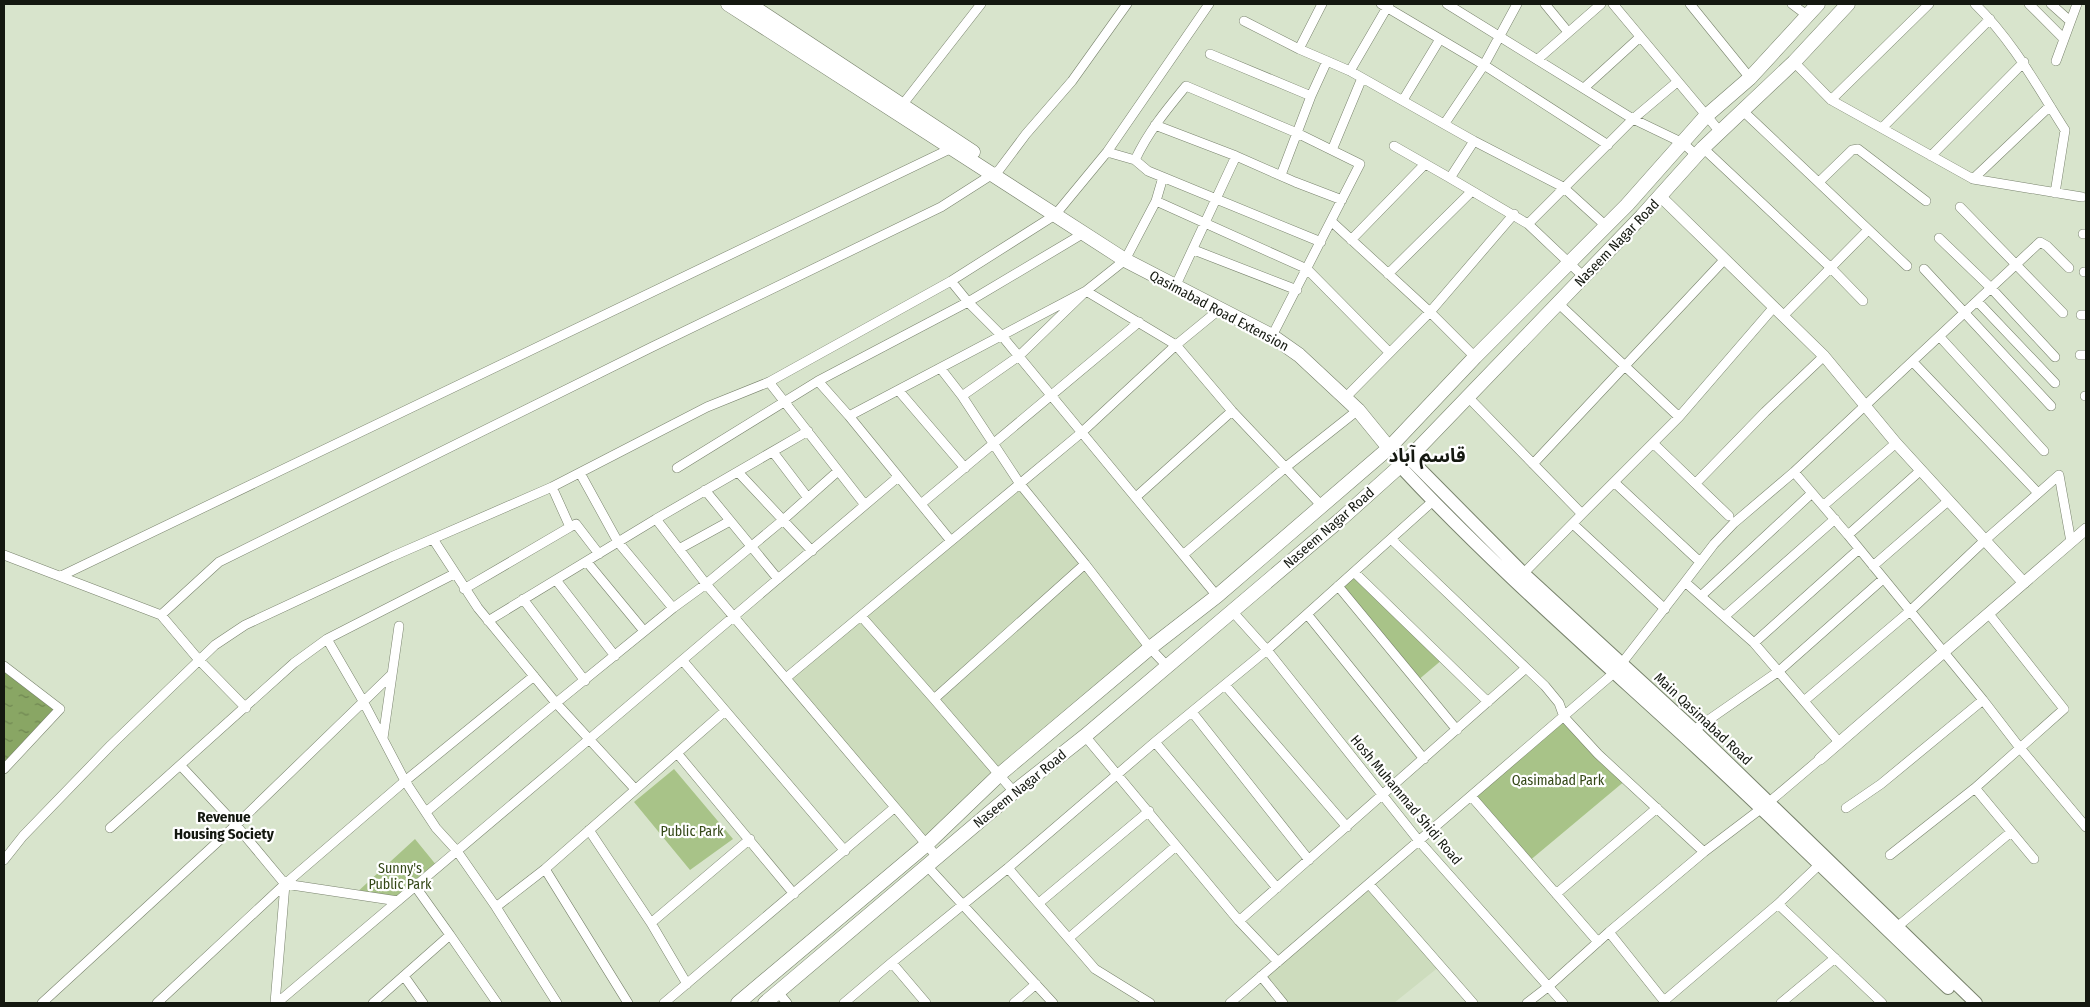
<svg xmlns="http://www.w3.org/2000/svg" width="2090" height="1007" font-family="'Fira Sans Condensed','Noto Sans Arabic',sans-serif">
<style>
.built{fill:#cddcbd}
.green{fill:#a8c388}
.water{fill:url(#water-ripples)}
.lines{fill:none;stroke-linecap:round;stroke-linejoin:round}
.minor-casing{stroke:#79836d;stroke-width:10}
.tertiary-casing{stroke:#79836d;stroke-width:12}
.secondary-casing{stroke:#79836d;stroke-width:14}
.primary-casing{stroke:#79836d;stroke-width:15}
.minor{stroke:#fff;stroke-width:9}
.tertiary{stroke:#fff;stroke-width:11}
.secondary{stroke:#fff;stroke-width:12}
.primary{stroke:#fff;stroke-width:14}
.labels{text-anchor:middle;dominant-baseline:central;stroke-width:4.5;stroke-linejoin:round;paint-order:stroke}
.street-label{font-size:14px;fill:#141810;stroke:#fff}
.park-label{font-size:14px;fill:#344817;stroke:#fff}
.neighbourhood-label{font-size:15px;font-weight:bold;fill:#141810;stroke:#fff}
.district-label{font-size:19px;font-weight:bold;fill:#141810;stroke:#fff}
</style>
<defs>
<pattern id="water-ripples" width="26" height="14" patternUnits="userSpaceOnUse" patternTransform="scale(1.25)"><rect width="26" height="14" fill="#89a664"/><path d="M2 4q2-2 4 0t4 0M15 11q2-2 4 0t4 0" fill="none" stroke="#6f8651"/></pattern>
</defs>
<rect width="100%" height="100%" fill="#d8e4cc"/>
<path class="built" d="M1020 484 1150 648 926 845 786 678Z
M1369 884 1440 966 1394 1003H1283L1261 977Z"/>
<path class="green" d="M1354 572 1443 659 1417 681 1338 586Z
M1564 717 1626 780 1528 862 1471 796Z
M674 769 733 839 690 870 634 802Z
M415 839 437 866 398 901 355 894Z"/>
<path class="water" d="M4 666 60 709 4 769Z"/>
<g class="lines">
<g class="minor-casing">
<path id="minor" d="M1381 4 1484 65 1445 123
M1389 4 1350 71 1474 141 1563 187 1606 226
M1447 4 1633 119 1683 143 1696 155
M1517 4 1484 65 1608 145
M1545 4 1568 32
M1613 4 1721 133
M1690 4 1750 78
M1792 4 1808 16
M1975 4C2013 41 2037 86 2065 130L2055 193
M2029 4 2064 39
M2051 4 2070 21
M1244 21 1299 49
M1210 54 1311 96
M1538 59 1601 4
M1327 61 1350 71
M2056 61 2077 4
M1794 62 1831 100 1973 179 2082 197
M1584 88 1640 37
M1403 100 1440 39
M1831 100 1929 4
M903 104 981 4
M1743 111 1907 266
M1155 125 1236 156
M1882 128 1990 19
M1474 141 1450 178 1528 224 1584 277
M1394 146 1450 178
M1703 148 1831 268 1863 301
M1332 150 1362 78
M1107 152 1135 160C1148 132 1167 109 1186 86L1297 133 1360 164 1272 336
M1931 156 2024 62
M1135 160 1148 171 1321 242
M1281 175 1311 96 1327 61 1299 49 1322 4
M1973 179 2050 106
M1819 182 1852 150 1858 149 1926 201
M1156 201 1307 269 1389 352
M1960 207 2063 313
M1331 221 1430 312 1475 357
M1528 224 1633 119 1677 82
M2083 234H2086
M1939 238 1991 288 2055 357
M1351 240 1425 164
M1194 250 1297 290
M1924 269 2051 406
M2084 272H2086
M1388 274 1472 191
M951 281 968 302 1002 336 1217 596
M1175 287 1236 156 1295 182 1342 200
M1977 301 2055 383
M1559 304 1679 417
M2081 315H2086
M1783 316 1868 230
M1940 337 2044 451
M2080 355H2086
M1913 362 2038 493
M941 369 962 396 1020 484 1085 564
M769 382 865 505
M899 391 965 468
M962 396 1019 356 1086 291 1176 345 1232 411 1321 505
M2085 396H2086
M1468 397 1582 514 1653 443
M1344 399 1430 312 1514 214
M849 416 1086 291 1125 260 1156 201 1163 177
M808 431 656 519 706 584 938 858
M773 452 808 498
M1533 464 1725 259
M677 468 818 381
M738 472 812 551
M1794 472 1848 535 1983 700 2020 748 2086 827
M580 473 618 542 673 608
M1614 482 1700 562
M1696 483 1765 412 1824 356
M705 490 778 579
M1136 497 1232 411
M921 504 1139 322
M1823 506 1896 443
M1729 516 1653 443 1679 417 1774 307
M1573 524 1665 609
M570 527 576 524 599 554
M1848 535 1921 470
M433 539 478 608 556 703 635 789
M1391 539 1545 686 1559 703 1564 717 1598 754 1704 852 1762 808
M951 541 849 416 818 381 968 302 1084 233
M679 549 730 521
M4 555 161 615 199 660 246 708
M1183 555 1286 467 1358 410
M587 562 644 631
M1873 566 1948 501
M1354 572 1488 702
M454 574 327 639 363 701 405 781 436 828 457 851 496 907 557 1003
M61 576 952 148
M1520 577 1582 514
M556 580 615 656
M1685 582 1714 544 1734 523 1794 472 2040 242 2047 246 2069 268
M1338 586 1457 730
M464 589 570 527 552 487
M1702 595 1812 493
M523 599 585 681
M1232 611 1267 650 1419 841 1563 1003
M1307 614 1424 759
M1989 614 2064 709 1975 788 2034 859
M161 615 219 562 652 347 941 207 999 170 1026 134 1072 81 1127 4
M861 616 934 699
M1725 616 1835 519
M488 621 656 519
M1754 643 1859 549
M683 661 845 851
M4 666 60 709 4 769
M786 678 1081 433 1176 345 1220 309
M1225 685 1347 827
M1804 701 1910 611 1984 541 2059 475 2071 542
M1192 712 1309 860
M1694 730 1779 671 1883 579
M1085 736 1239 921 1278 962
M383 738 399 626
M1155 742 1277 888
M677 753 794 894
M181 766 236 825 285 884 398 901
M1014 792 934 699 1085 564 1150 648 1167 666
M1471 796 1598 942
M1768 803 1820 759
M1846 808 1881 784 1983 700
M426 812 556 703 673 608 706 584 783 520 838 471
M110 828 294 663 327 639
M589 830 651 923 687 984
M1890 855 1975 788
M4 860 23 836 111 745 215 645 245 625 391 557 552 487 707 407 769 382 951 281 1055 215 1107 152 1209 4
M928 867 1053 1003
M545 869 628 1003
M1369 884 1473 1003
M415 886 450 935
M1556 894 1657 808
M1039 903 1149 811
M1778 904 1819 865
M496 907 545 869 725 711
M1239 921 1526 668
M651 923 750 839
M1897 927 2011 832
M1609 932 1664 1001 1778 904 1882 1003
M1069 938 1176 846
M892 963 926 1003
M404 976 423 1003
M1261 976 1283 1003
M778 992 787 1003
M42 1003 236 825 392 674
M157 1003 285 884 405 781 534 676
M275 1003 285 884
M277 1003C484 828 692 653 898 477
M373 1003 450 935 497 1003
M664 1003 894 808
M844 1003 890 964 1008 868
M1014 1003 1036 984
M1150 1003 1095 969 1008 868 1155 742 1267 650 1433 501
M1230 1003 1615 672 1685 582 1754 643 1839 742
M1527 1003 1549 986 1609 932 1704 852
M1781 1003 1835 958"/>
</g>
<g class="tertiary-casing">
<path id="tertiary" d="M1661 197 1824 356 1896 443 2024 583
M1820 759 2086 529"/>
</g>
<g class="secondary-casing">
<path id="secondary" d="M1409 458 1524 574 1694 730 1976 1003
M1400 466C1493 566 1597 656 1698 749 1782 827 1864 908 1948 988"/>
</g>
<g class="primary-casing">
<path id="primary" d="M728 4 1125 260 1272 336 1299 355 1358 410 1389 448
M749 4 973 152
M738 1003 926 845 999 775 1150 648 1217 596 1389 448 1475 357 1627 205 1705 117 1750 78 1818 4
M765 1003 1014 792 1085 736 1341 519 1409 458 1642 216 1703 148 1794 62 1848 4"/>
</g>
<use href="#minor" class="minor"/>
<use href="#tertiary" class="tertiary"/>
<use href="#secondary" class="secondary"/>
<use href="#primary" class="primary"/>
</g>
<g class="labels">
<g class="street-label">
<text transform="translate(1617 243) rotate(-46)">Naseem Nagar Road</text>
<text transform="translate(1219 311) rotate(28)">Qasimabad Road Extension</text>
<text transform="translate(1329 528) rotate(-41)">Naseem Nagar Road</text>
<text transform="translate(1703 719) rotate(43)">Main Qasimabad Road</text>
<text transform="translate(1020 789) rotate(-39)">Naseem Nagar Road</text>
<text transform="translate(1406 800) rotate(50)">Hosh Muhammad Shidi Road</text>
</g>
<g class="park-label">
<text x="1558" y="780">Qasimabad Park</text>
<text x="692" y="831">Public Park</text>
<text x="400" y="868">Sunny's<tspan x="400" dy="16">Public Park</tspan></text>
</g>
<g class="neighbourhood-label">
<text x="224" y="817">Revenue<tspan x="224" dy="17">Housing Society</tspan></text>
</g>
<g class="district-label">
<text x="1427" y="455">قاسم آباد</text>
</g>
</g>
<rect width="2090" height="1007" fill="none" stroke="#141810" stroke-width="10"/>
</svg>
